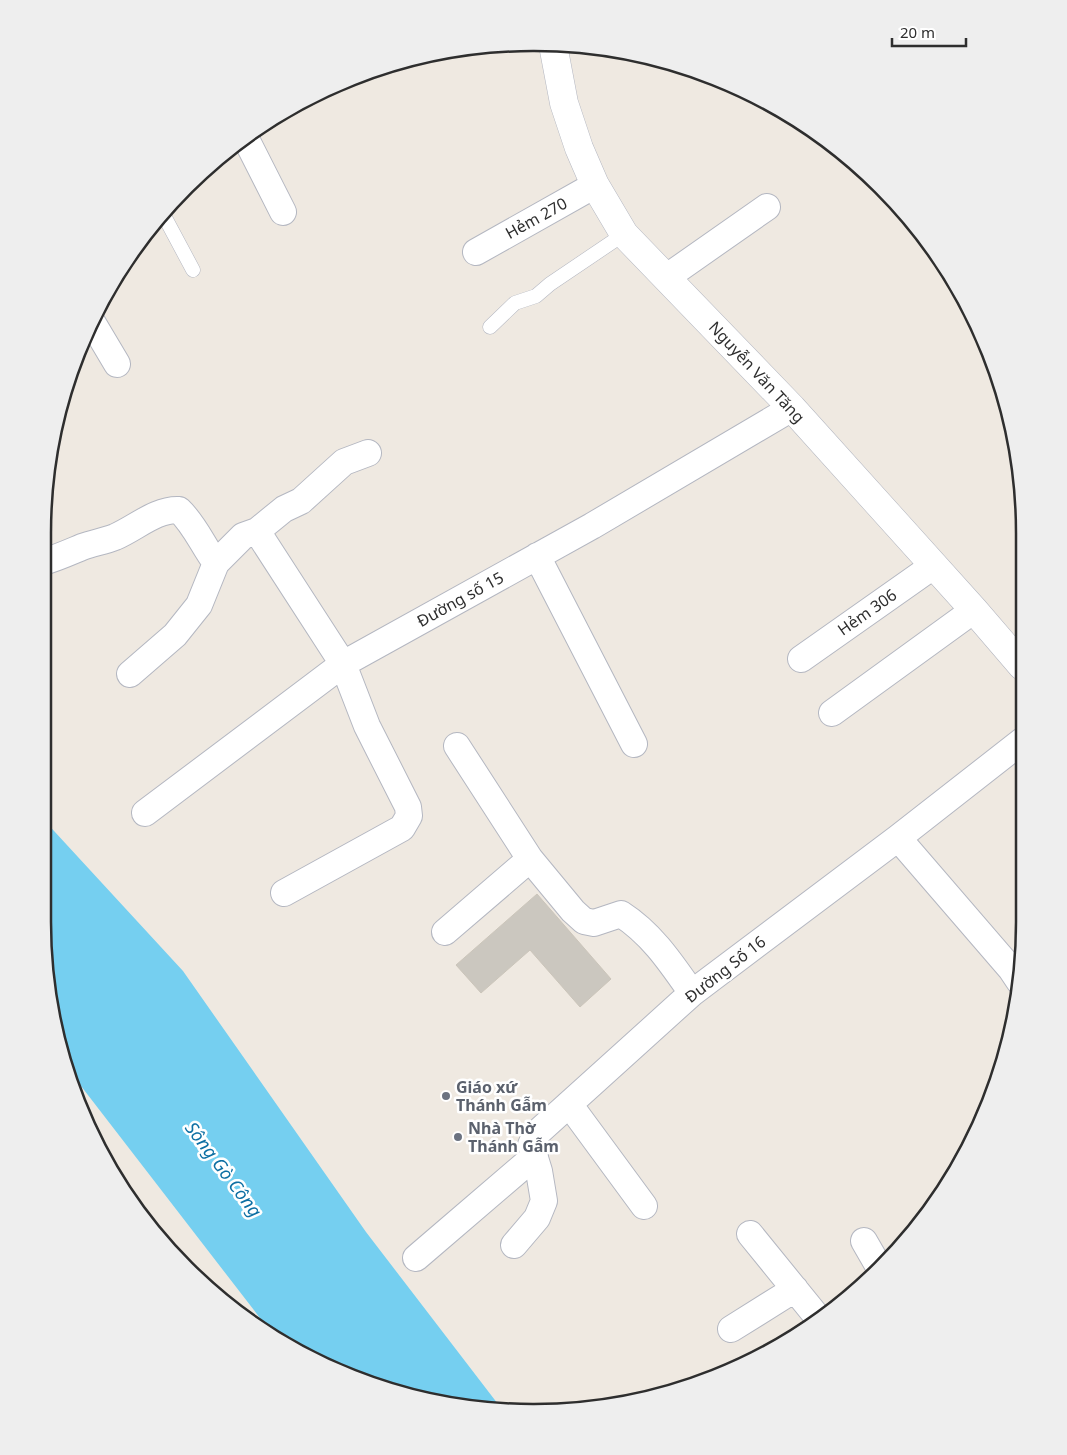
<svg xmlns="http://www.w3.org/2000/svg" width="1067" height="1455" font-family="'Noto Sans',sans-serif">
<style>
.water{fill:#75cff0}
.building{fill:#cbc7bf;stroke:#cbc5ba}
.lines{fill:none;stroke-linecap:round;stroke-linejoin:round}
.lane-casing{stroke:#b4b7c1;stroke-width:15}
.street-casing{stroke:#b4b7c1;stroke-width:28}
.secondary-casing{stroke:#b4b7c1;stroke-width:29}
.lane{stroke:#fff;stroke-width:14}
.street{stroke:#fff;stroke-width:26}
.secondary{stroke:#fff;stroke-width:28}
.worship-dot{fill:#6b7280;stroke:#fff;stroke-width:2}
.labels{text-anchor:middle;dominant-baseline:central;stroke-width:5;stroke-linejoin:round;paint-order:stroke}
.street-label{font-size:16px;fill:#2e2e2e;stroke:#fff}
.worship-label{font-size:16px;font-weight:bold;fill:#5b616d;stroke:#fff;text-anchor:start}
.water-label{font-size:18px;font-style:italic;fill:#0d6fa3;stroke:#fff}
.rim{fill:none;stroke:#2e2e2e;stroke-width:2.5}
</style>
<rect width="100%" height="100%" fill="#efe9e1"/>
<path class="water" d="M43 819 183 971 366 1232 501 1408H469L406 1396 317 1362 270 1331 64 1064 59 1049 43 922Z"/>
<path class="building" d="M537 894 611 979 580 1007 530 950 481 993 456 965Z"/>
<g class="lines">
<g class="lane-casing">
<path id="lane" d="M162 212 193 270
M490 327 515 303 536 296 550 284 624 234"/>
</g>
<g class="street-casing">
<path id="street" d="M245 137 283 212
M476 252 595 185
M667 277 767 207
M92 322 117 364
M257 531 284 509 301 501 344 462 368 453
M537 556 634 744
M46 561C59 557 70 552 82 547 93 543 105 541 115 537 136 528 156 509 179 510 195 525 203 546 216 563
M801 659 933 566
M130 674 175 635 199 605 216 563 243 536 257 531 343 664 367 726 408 807 409 816 402 828 284 893
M832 713 974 610
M457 746 530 859 573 911 584 921 594 923 621 914C652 934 671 963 692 993
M145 813 343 664 592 526 792 408
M898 838 1011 969 1019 981
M445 932 530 859
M569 1104 644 1206
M750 1234 819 1319
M864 1241 879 1267
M514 1245 537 1218 544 1201 539 1171 531 1145 536 1134 692 993 898 838 1022 741
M416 1258 535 1156
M731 1329 795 1289"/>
</g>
<g class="secondary-casing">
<path id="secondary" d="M553 45 564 103 579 148 595 185 624 234 792 408 974 610 1022 666"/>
</g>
<use href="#lane" class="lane"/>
<use href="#street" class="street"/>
<use href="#secondary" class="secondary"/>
</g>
<g class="worship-dot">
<circle cx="446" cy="1096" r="5"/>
<circle cx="458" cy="1137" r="5"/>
</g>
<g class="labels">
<g class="street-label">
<text transform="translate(536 218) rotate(-29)">Hẻm 270</text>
<text transform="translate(757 372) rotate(47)">Nguyễn Văn Tăng</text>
<text transform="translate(460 599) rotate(-29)">Đường số 15</text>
<text transform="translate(867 612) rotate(-35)">Hẻm 306</text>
<text transform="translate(725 969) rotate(-38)">Đường Số 16</text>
</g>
<g class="worship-label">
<text x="456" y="1087">Giáo xứ<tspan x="456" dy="18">Thánh Gẫm</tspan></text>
<text x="468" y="1128">Nhà Thờ<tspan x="468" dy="18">Thánh Gẫm</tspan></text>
</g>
<g class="water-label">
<text transform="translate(224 1169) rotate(53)">Sông Gò Công</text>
</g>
</g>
<path d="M0 0H1067V1455H0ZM533 51H534A482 482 0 0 1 1016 533V922A482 482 0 0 1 534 1404H533A482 482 0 0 1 51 922V533A482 482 0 0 1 533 51Z" fill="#eee" fill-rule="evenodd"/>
<path class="rim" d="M533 51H534A482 482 0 0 1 1016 533V922A482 482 0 0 1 534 1404H533A482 482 0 0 1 51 922V533A482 482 0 0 1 533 51Z"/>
<path d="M892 38v8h74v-8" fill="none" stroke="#2e2e2e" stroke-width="2.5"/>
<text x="900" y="38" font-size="15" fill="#2e2e2e" stroke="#ffffff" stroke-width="4" paint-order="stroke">20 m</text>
</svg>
